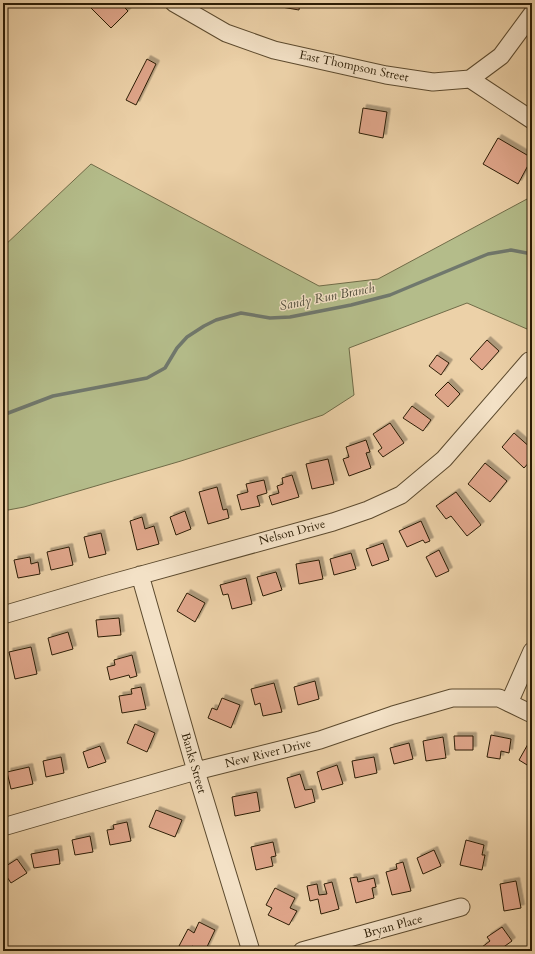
<svg xmlns="http://www.w3.org/2000/svg" width="535" height="954" font-family="Cardo,serif">
<style>
.green{fill:#b4bc8a;stroke:#706c48}
.lines{fill:none;stroke-linecap:round;stroke-linejoin:round}
.stream{stroke:#70786d;stroke-width:3.5}
.building{fill:#e0a68b;stroke:#2c1d05;filter:url(#shadow)}
.minor-casing{stroke:#5c4a2e;stroke-width:19}
.minor{stroke:#f3e1c6;stroke-width:17}
.labels{text-anchor:middle;dominant-baseline:central;stroke-width:3;stroke-linejoin:round;paint-order:stroke}
.street-label{font-size:12px;fill:#2c1d05;stroke:#f3e1c6}
.water-label{font-size:13px;font-style:italic;fill:#4e4b39;stroke:#f3e1c6}
</style>
<defs>
<filter id="shadow"><feDropShadow dx="3.5" dy="-3.5" stdDeviation="0" flood-color="#0004"/></filter>
</defs>
<rect width="100%" height="100%" fill="#ecd1a8"/>
<filter id="stains"><feTurbulence type="fractalNoise" baseFrequency=".005" numOctaves="4"/><feColorMatrix values="0 0 0 0 .2 0 0 0 0 .09 0 0 0 0 .02 0 0 0 .5 -.17"/></filter>
<radialGradient id="worn" r=".72"><stop offset=".6" stop-color="#630" stop-opacity="0"/><stop offset="1" stop-color="#630" stop-opacity=".3"/></radialGradient>
<path class="green" d="M91 164 319 286 378 279 527 199 532 208V333L527 329 467 303 349 348 354 395 323 415 181 461 24 507 3 511V247Z"/>
<g class="lines">
<path class="stream" d="M3 415 53 396 147 378 165 368 177 348 187 337 204 326 216 320 241 313 270 318 290 317 351 305 390 295 488 254 511 250 532 254"/>
</g>
<path class="building" d="M93 3H120L128 11 111 28 89 6Z
M271 3H300L299 10 270 5Z
M147 59 156 64 136 105 126 100Z
M363 108 387 112 383 138 359 133Z
M498 138 532 158 518 184 483 164Z
M487 340 499 351 482 370 470 359Z
M437 355 449 363 441 375 429 366Z
M448 382 460 394 448 407 435 395Z
M412 406 431 420 423 431 403 418Z
M390 423 404 443 383 457 378 451 382 448 373 434Z
M514 433 532 449V459L524 468 502 447Z
M366 440 370 452 366 453 371 468 349 476 343 459 349 457 346 447Z
M328 459 334 484 312 489 306 464Z
M485 463 507 481 490 502 468 484Z
M292 475 299 497 272 505 269 496 279 493 277 486 283 484 282 478Z
M264 480 267 493 257 496 260 506 241 510 237 495 248 492 246 484Z
M217 487 223 510 227 509 229 518 208 524 199 492Z
M456 492 481 525 467 536 451 516 446 519 436 506Z
M185 511 191 529 176 535 170 517Z
M142 517 145 529 154 526 159 544 137 550 130 521Z
M421 521 430 541 425 543 423 540 407 547 399 531Z
M101 533 106 554 89 558 84 537Z
M383 543 389 560 372 566 366 549Z
M69 547 73 565 51 570 47 552Z
M439 550 449 571 436 577 426 557Z
M351 553 356 569 334 575 330 559Z
M30 557 31 564 38 562 40 574 18 578 14 560Z
M319 560 323 579 299 584 296 564Z
M276 572 282 590 263 596 257 577Z
M246 578 252 604 232 609 228 594 223 595 220 585Z
M187 593 205 603 195 622 177 611Z
M119 618 121 635 98 637 96 620Z
M68 632 73 649 52 655 48 638Z
M31 647 37 674 15 679 9 652Z
M132 655 137 676 130 678 129 675 110 680 107 667 115 665 114 660Z
M315 681 319 699 298 705 294 687Z
M274 683 282 712 263 716 260 703 255 705 251 689Z
M141 687 146 709 122 713 119 696 132 694 131 689Z
M222 698 240 705 231 728 208 718 212 708 217 710Z
M135 724 155 733 147 752 127 743Z
M491 735 511 739 509 753 501 751 500 759 487 757Z
M454 736H473V750H455Z
M443 737 446 758 426 761 423 741Z
M409 743 413 759 394 764 390 748Z
M528 744 532 746V768L519 760Z
M100 746 106 762 88 768 83 752Z
M61 757 64 773 46 777 43 761Z
M374 757 377 773 355 778 352 761Z
M337 765 343 784 322 790 317 772Z
M29 767 33 784 11 789 7 772Z
M300 774 305 790 312 789 315 802 295 808 287 778Z
M257 792 260 811 235 816 232 797Z
M156 810 182 820 175 837 149 827Z
M127 822 131 841 110 845 107 830 114 829 113 825Z
M90 836 93 852 75 855 72 840Z
M466 840 484 845 482 855H485L482 870 460 865Z
M273 842 276 856 271 857 273 866 256 870 251 847Z
M58 849 60 864 34 868 31 854Z
M434 850 441 866 423 874 417 858Z
M17 859 27 873 11 883 3 871V868Z
M403 862 411 891 392 895 386 872 397 869 396 864Z
M357 877 358 882 374 878 376 887 372 888 374 898 356 903 350 878Z
M516 881 521 908 504 911 500 884Z
M332 882 339 909 321 914 318 899 310 901 307 886 317 884 319 895 327 894 324 884Z
M275 888 295 898 290 908 297 911 289 925 268 915 272 908 266 905Z
M199 922 215 930 205 951H202L192 946 189 951 179 946 188 929 194 933Z
M502 927 512 941 498 951H484L482 947 490 941 487 937Z"/>
<g class="lines">
<g class="minor-casing">
<path id="minor" d="M174 3 226 33 274 50 386 75 433 82 470 79 532 120
M470 79 501 56 532 14
M140 575 196 771 251 951
M3 615 105 585 333 522 368 510 401 495 444 459 529 361
M509 703 532 651
M3 827 196 771 320 740 393 715 452 698H499L532 714
M302 951 461 907"/>
</g>
<use href="#minor" class="minor"/>
</g>
<g class="labels">
<g class="street-label">
<text transform="translate(354 66) rotate(12)">East Thompson Street</text>
<text transform="translate(292 532) rotate(-15)">Nelson Drive</text>
<text transform="translate(268 753) rotate(-14)">New River Drive</text>
<text transform="translate(194 763) rotate(74)">Banks Street</text>
<text transform="translate(393 926) rotate(-15)">Bryan Place</text>
</g>
<g class="water-label">
<text transform="translate(327 297) rotate(-11)">Sandy Run Branch</text>
</g>
</g>
<rect width="535" height="954" fill="none" stroke="#ecd1a8" stroke-width="16"/>
<rect x="4" y="4" width="527" height="946" fill="none" stroke="#2c1d05" stroke-width="2"/>
<rect x="8" y="8" width="519" height="938" fill="none" stroke="#2c1d05"/>
<rect width="100%" height="100%" filter="url(#stains)"/>
<rect width="100%" height="100%" fill="url(#worn)"/>
</svg>
